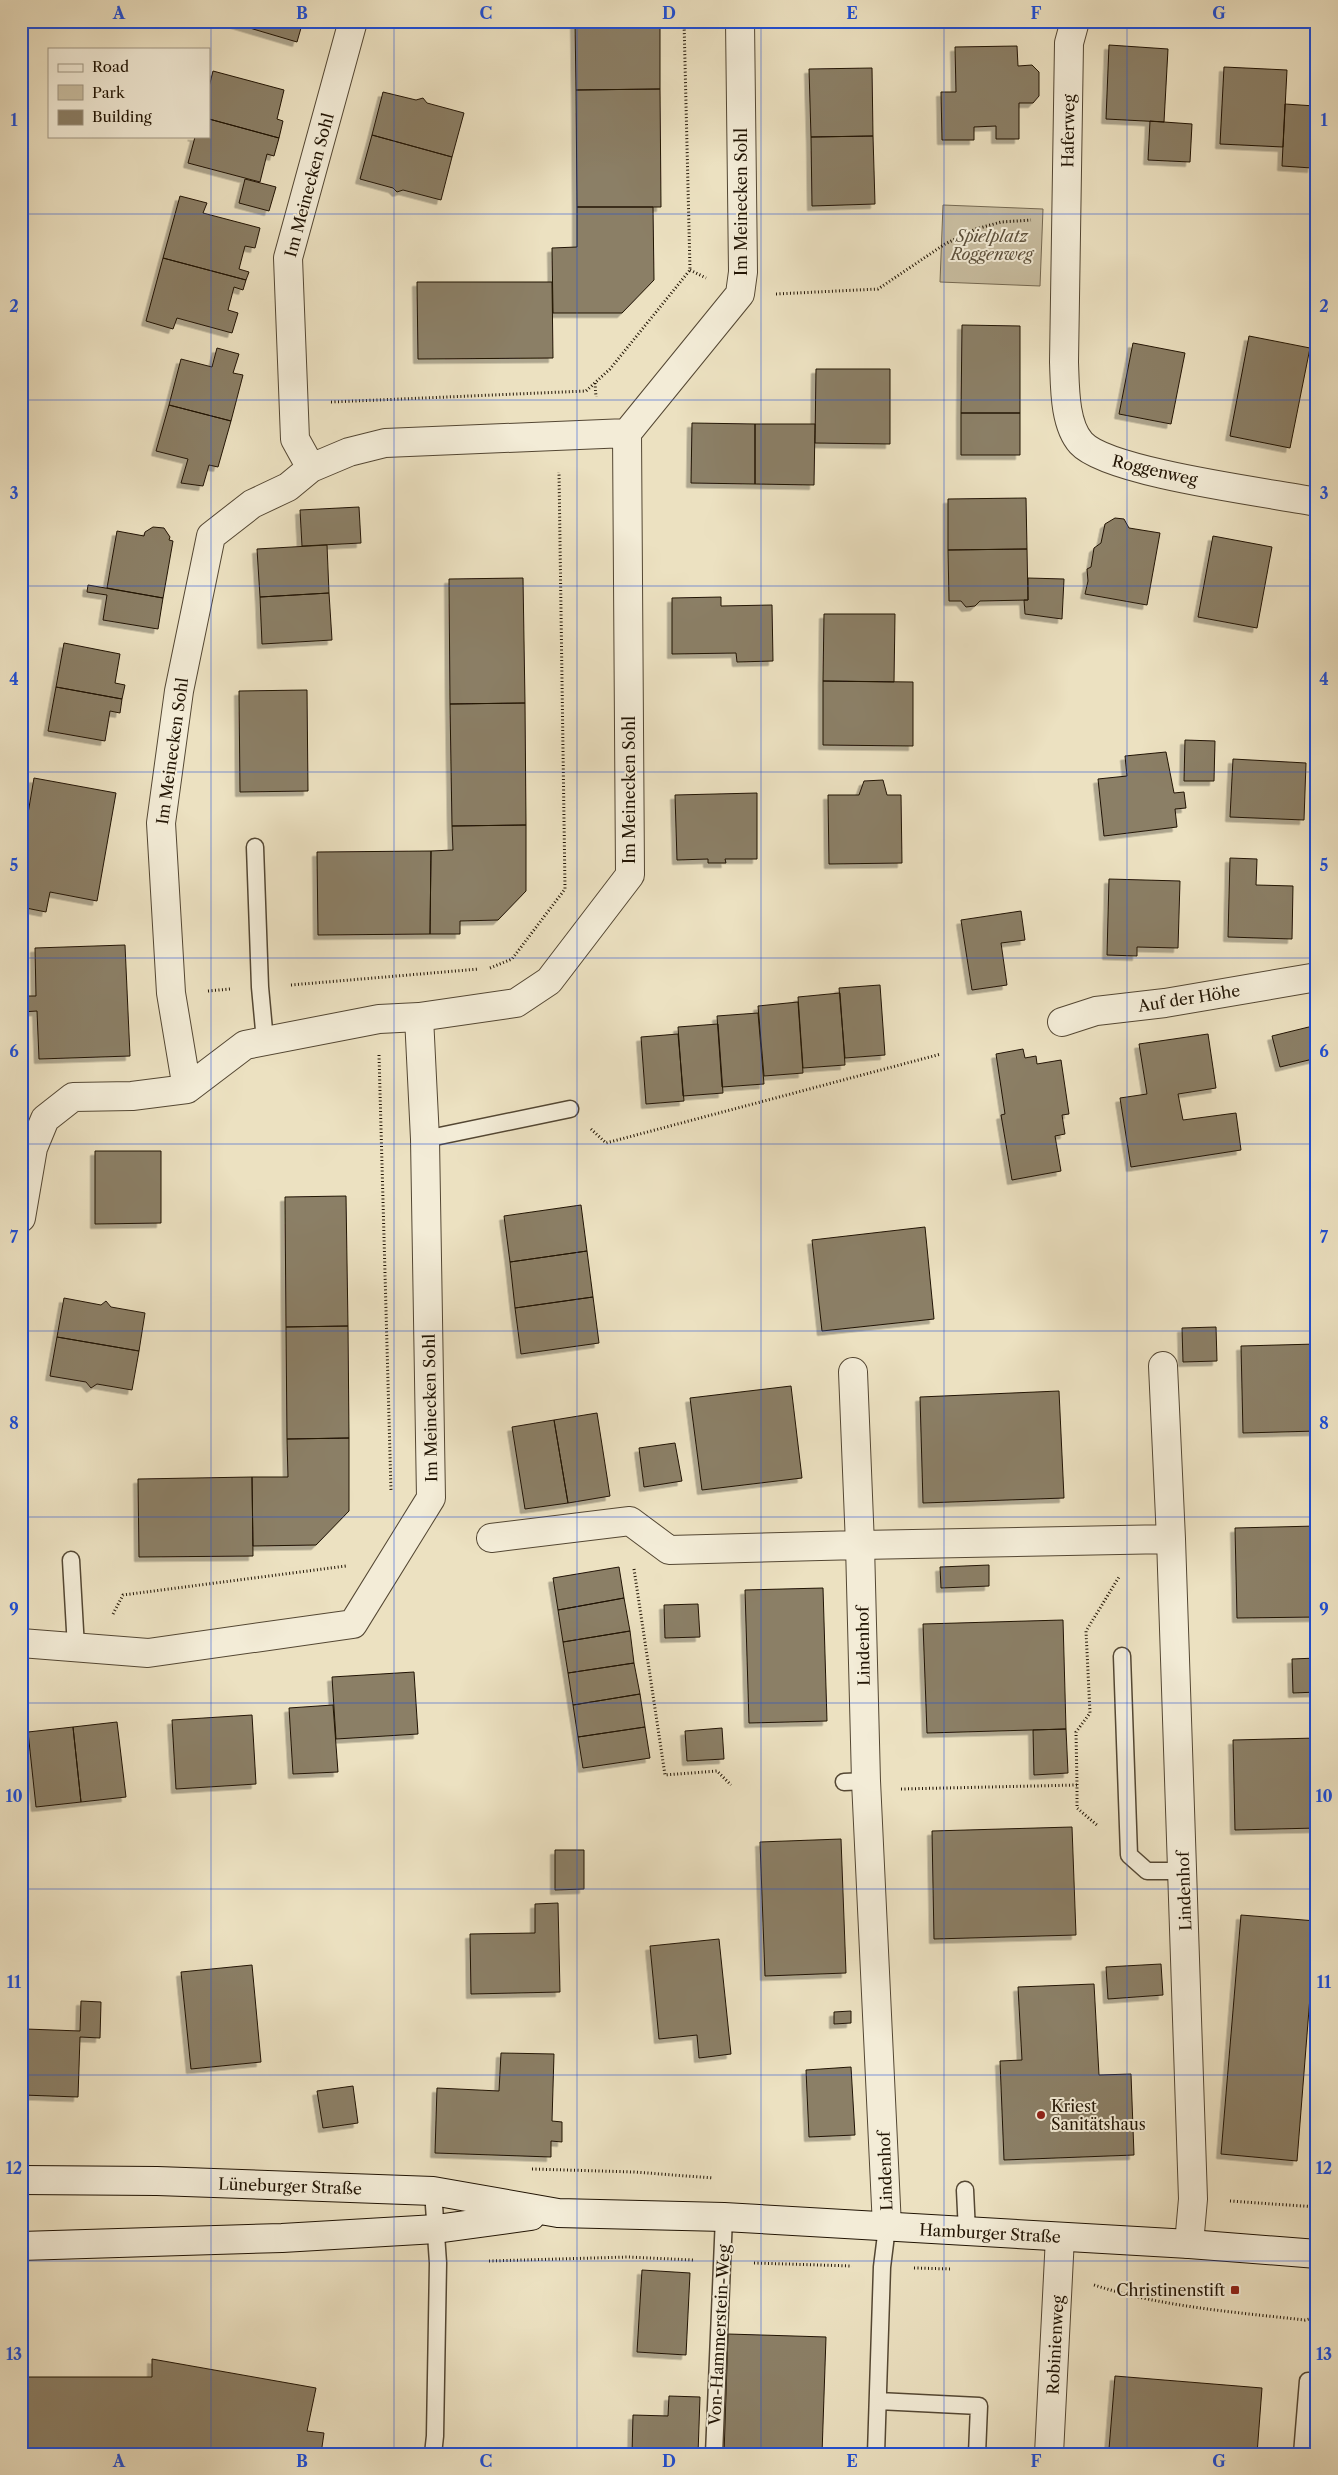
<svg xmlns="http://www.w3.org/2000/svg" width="1338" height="2475" font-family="'Libre Caslon Text',serif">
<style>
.green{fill:#c9bea1;stroke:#756952}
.building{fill:#8b7f66;stroke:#211404;filter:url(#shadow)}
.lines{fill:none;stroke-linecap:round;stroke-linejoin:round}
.lane-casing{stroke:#544733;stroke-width:19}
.street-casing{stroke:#544733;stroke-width:30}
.secondary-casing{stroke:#211404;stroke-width:30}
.path{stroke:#211404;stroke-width:3;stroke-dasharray:1 2.5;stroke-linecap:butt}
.lane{stroke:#f3ecd7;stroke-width:16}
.street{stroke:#f3ecd7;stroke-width:28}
.secondary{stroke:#f3ecd7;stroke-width:28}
.grid{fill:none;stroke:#1d4ed8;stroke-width:1;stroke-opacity:0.55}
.poi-dot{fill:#8f2418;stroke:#f3ecd7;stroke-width:2}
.labels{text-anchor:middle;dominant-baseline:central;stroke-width:4;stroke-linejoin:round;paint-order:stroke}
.street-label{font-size:16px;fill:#211404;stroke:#f3ecd7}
.park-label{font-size:16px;font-style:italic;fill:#5c503b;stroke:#f3ecd7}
.poi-label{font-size:16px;fill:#211404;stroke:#f3ecd7;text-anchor:start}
.neatline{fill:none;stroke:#1d4ed8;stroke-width:2}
.grid-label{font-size:16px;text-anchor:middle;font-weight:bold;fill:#1d4ed8}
</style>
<defs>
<filter id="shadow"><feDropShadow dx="-4.5" dy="4.5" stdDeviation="0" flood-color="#0004"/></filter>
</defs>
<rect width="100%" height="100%" fill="#ece1c1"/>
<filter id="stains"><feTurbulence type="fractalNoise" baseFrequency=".004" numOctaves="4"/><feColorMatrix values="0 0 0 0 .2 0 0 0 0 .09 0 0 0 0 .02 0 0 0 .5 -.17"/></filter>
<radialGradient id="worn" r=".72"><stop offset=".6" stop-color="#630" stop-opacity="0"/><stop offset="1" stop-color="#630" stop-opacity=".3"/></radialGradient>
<path class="green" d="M943 205 1043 209 1040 286 940 282Z"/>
<path class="building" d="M226 21H303L297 42Z
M575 21H660V89L576 90Z
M1109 45 1168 49 1164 122 1106 119Z
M1017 46 1018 66 1032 65 1039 72V96L1033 103H1019V139H996V126L974 127V140H942L941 92H956L955 47Z
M1224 67 1287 70 1283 147 1220 144Z
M872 68 873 136 811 137 809 69Z
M213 71 284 90 277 119 283 121 279 138 209 119V87Z
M660 89 661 207H577L576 90Z
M383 92 416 100 423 98 427 103 464 113 452 157 372 135Z
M1285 104 1315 106 1312 168 1282 166Z
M209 119 279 138 274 156 267 154 260 182 188 163 195 137 192 136H209Z
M1150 121 1192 124 1190 162 1148 160Z
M372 135 452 157 441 200 403 190 397 192 393 188 360 179Z
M873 136 875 204 812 206 811 137Z
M245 179 276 187 269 211 239 203Z
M180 196 207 203 203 213 260 228 255 248 245 246 239 269 249 272 246 280 163 258Z
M577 207H653L654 280 622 313H553L552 248 577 247Z
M163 258 246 280 243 290 234 287 228 310 238 313 232 333 177 318 173 329 146 321Z
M417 282H552L553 358 418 359Z
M962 325 1020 326V413H961Z
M1249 336 1310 348 1290 448 1230 436Z
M1133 343 1185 353 1171 424 1119 414Z
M217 348 239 354 233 373 243 375 231 421 169 405 181 359 212 367Z
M816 369H890V444L815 443Z
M169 405 231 421 218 467 209 465 203 486 181 483 188 459 156 451Z
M961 413H1020V455H961Z
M692 423 755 424V484L691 483Z
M755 424H815L814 485 755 484Z
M1026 498 1027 549 948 550V499Z
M359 507 361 543 302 546 300 510Z
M1115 518 1124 519 1129 528 1160 533 1147 605 1085 594 1088 581 1087 569 1091 567 1094 548 1101 543 1105 524Z
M153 527 164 528 170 537 169 540 173 541 163 598 107 588 117 531 144 536 145 532Z
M1213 536 1272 547 1257 628 1198 617Z
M327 545 329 593 260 597 257 549Z
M1027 549 1028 600 980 601 975 606 966 607 961 601H949L948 550Z
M523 578 525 703 450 704 449 579Z
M1028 578 1064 579 1062 619 1025 614 1024 600H1028Z
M88 585 163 598 158 629 103 620 107 595 87 592Z
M329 593 332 640 262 644 260 597Z
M721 597V606L772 605 773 661 737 662 736 653 672 654V598Z
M824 614H895L894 682 823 681Z
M64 643 120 654 115 683 125 685 122 699 56 687Z
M823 681 913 682V746L823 745Z
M56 687 122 699 120 713 110 711 105 741 48 731Z
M307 690 308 791 240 792 239 691Z
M525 703 526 825 452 826 450 704Z
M1185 740 1215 741 1214 781H1184Z
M1166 752 1174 793 1184 792 1186 808 1175 809 1177 827 1104 836 1098 779 1127 776 1125 756Z
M1233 759 1306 763 1304 820 1230 817Z
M34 778 116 793 97 901 50 892 46 912 21 907V855Z
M883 780 887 795H901L902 863 829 864 828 795H859L864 781Z
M757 793V859H725L726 863H708V859L677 860 675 795Z
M526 825V891L498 920 460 921V934H430L431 851 453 850 452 826Z
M431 851 430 934 318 935 317 852Z
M1230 858 1257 859 1256 885 1293 886 1292 939 1228 937Z
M1109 879 1180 881 1178 948 1137 947V956L1107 955Z
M1021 911 1025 940 1001 943 1007 985 972 990 961 920Z
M125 945 130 1056 39 1059 37 1011 21 1012V996H36L35 948Z
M880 985 885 1055 845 1058 839 988Z
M840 993 845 1065 803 1068 798 997Z
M798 1002 803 1073 764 1076 758 1006Z
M758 1013 764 1084 722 1087 717 1016Z
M718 1024 723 1093 683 1096 678 1027Z
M1317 1025V1058L1280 1067 1272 1036Z
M678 1034 684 1101 646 1104 641 1037Z
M1208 1034 1216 1088 1178 1094 1183 1120 1236 1113 1241 1150 1131 1167 1120 1098 1147 1094 1139 1044Z
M1023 1049 1025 1058 1036 1056 1037 1064 1061 1060 1069 1114 1062 1115 1065 1134 1055 1136 1061 1171 1012 1180 1001 1115 1005 1114 996 1054Z
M95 1151H161V1223L95 1224Z
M346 1196 348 1326 286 1327 285 1197Z
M581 1205 587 1251 510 1262 504 1216Z
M925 1227 934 1319 822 1331 812 1240Z
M587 1251 593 1297 515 1308 510 1262Z
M593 1297 599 1343 521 1354 515 1308Z
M64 1298 101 1305 106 1301 111 1307 145 1313 139 1351 57 1337Z
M348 1326 349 1438 287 1439 286 1327Z
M1216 1327 1217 1361 1183 1362 1182 1328Z
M57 1337 139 1351 132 1390 97 1384 91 1388 86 1382 50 1376Z
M1317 1344V1431L1243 1433 1241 1346Z
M791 1386 802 1478 702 1490 690 1398Z
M1059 1391 1064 1498 923 1503 920 1397Z
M597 1413 610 1496 568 1503 554 1420Z
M554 1420 568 1503 525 1509 512 1427Z
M349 1438V1511L316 1545 253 1546 252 1477H288L287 1439Z
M675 1443 682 1481 644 1487 639 1448Z
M252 1477 253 1556 139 1557 138 1479Z
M1317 1526V1617L1237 1618 1235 1528Z
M989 1565V1586L941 1588 940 1567Z
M619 1567 624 1598 558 1610 553 1578Z
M823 1588 827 1721 749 1723 745 1590Z
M624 1598 630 1631 563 1642 558 1610Z
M698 1604 700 1637 665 1638 664 1605Z
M1063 1620 1066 1729 927 1733 923 1624Z
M630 1631 634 1663 568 1673 563 1642Z
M1317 1658V1692L1293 1693 1292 1659Z
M634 1663 640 1694 573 1705 568 1673Z
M414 1672 418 1734 336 1739 332 1677Z
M640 1694 645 1727 578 1737 573 1705Z
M333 1705 338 1772 293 1774 289 1708Z
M252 1715 256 1784 176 1789 172 1720Z
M117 1722 126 1797 81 1802 73 1727Z
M73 1727 81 1802 36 1807 28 1732Z
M645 1727 650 1758 583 1768 578 1737Z
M722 1728 724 1759 687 1761 685 1731Z
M1066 1729 1068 1773 1034 1775 1033 1730Z
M1317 1738V1828L1235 1830 1233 1740Z
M1072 1827 1076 1935 934 1939 932 1831Z
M841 1839 846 1973 765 1976 760 1842Z
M555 1850H584V1889L555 1890Z
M558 1903 560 1992 471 1994 470 1934 535 1933V1904Z
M1241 1915 1316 1921 1297 2161 1221 2154Z
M719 1939 731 2054 699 2058 697 2035 659 2039 650 1946Z
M1161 1964 1163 1995 1108 1999 1106 1967Z
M252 1965 261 2062 191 2069 181 1972Z
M1094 1984 1099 2075 1131 2074 1134 2155 1004 2160 1000 2061 1022 2060 1018 1987Z
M81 2001 101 2002 100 2038 80 2037 78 2097 23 2095 26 2029 80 2031Z
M851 2011V2023L834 2024V2012Z
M501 2053 554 2054 552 2121 562 2122V2142L551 2141V2157L435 2153 437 2088 499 2091Z
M851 2067 855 2135 809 2137 806 2070Z
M353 2086 358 2123 323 2128 317 2091Z
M642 2270 690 2273 686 2355 637 2352Z
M728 2334 826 2337 822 2454H724Z
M152 2359 316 2388 307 2431 324 2433 321 2454H122V2451L93 2448 92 2453 21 2451V2377H152Z
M1115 2376 1262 2388 1257 2454H1168L1109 2449Z
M1315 2388 1317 2454H1311Z
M669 2396 700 2397 698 2454H632L633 2415 668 2416Z"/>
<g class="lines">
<g class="lane-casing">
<path id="lane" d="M255 847 260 987 265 1041
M425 1139 570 1109
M71 1560 76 1648
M1122 1656 1129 1855 1147 1871H1183
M844 1782 866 1781
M965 2190 967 2232
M878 2401 979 2406 977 2454
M433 2454 435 2436 438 2263 433 2191
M714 2454 724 2217
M876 2454 882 2267 887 2227
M1302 2454 1308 2381"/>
</g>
<g class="street-casing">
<path id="street" d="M1075 21 1069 43 1064 362C1065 386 1064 424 1081 443 1108 473 1271 493 1317 502
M311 468 295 439 288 258 353 21
M1062 1022 1096 1011 1165 1003 1317 977
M187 1089 245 1045 379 1019 419 1017
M21 1218 33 1148 45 1119 73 1097 132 1096 187 1089 171 993 161 823 179 691 211 536 252 504 288 487 311 468 349 452 385 443 627 433
M491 1538 630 1521 669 1550 860 1545 853 1372
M1171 1539 1193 2199 1189 2244
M21 1643 148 1653 353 1624 431 1498 425 1139 419 1017 516 1003 549 981 630 875 627 433 740 294 743 272 740 21
M887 2227 866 1781 860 1545 1171 1539 1163 1366
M1049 2454 1060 2237"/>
</g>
<g class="secondary-casing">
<path id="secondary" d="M21 2180 157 2181 433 2191 558 2213 724 2217 1189 2244 1317 2254
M21 2246 282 2238 436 2229 531 2216"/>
</g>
<path class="path" d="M690 270 706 278
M776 294 878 289 945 244 976 229 1001 222 1031 220
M595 383 596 397
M331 402 586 391 610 369 690 270 684 21
M490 968 512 959 565 889 559 472
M291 985 479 969
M208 991 230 989
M379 1055 391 1491
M591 1129 606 1143 941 1054
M634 1569 665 1775 717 1771 731 1785
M113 1614 123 1595 346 1566
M1077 1785 1076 1732 1090 1713 1086 1631 1119 1577
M901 1789 1077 1785V1808L1098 1826
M532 2169 634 2172 713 2178
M1230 2201 1317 2207
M489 2261 628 2257 693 2260
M754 2263 852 2266
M914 2268 952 2269
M1094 2285C1162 2307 1234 2312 1305 2320L1317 2317"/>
<use href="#lane" class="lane"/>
<use href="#street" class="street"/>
<use href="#secondary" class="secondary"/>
</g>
<path class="grid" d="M211 21V2454M394 21V2454M577 21V2454M761 21V2454M944 21V2454M1127 21V2454M21 214H1317M21 400H1317M21 586H1317M21 772H1317M21 958H1317M21 1144H1317M21 1331H1317M21 1517H1317M21 1703H1317M21 1889H1317M21 2075H1317M21 2261H1317"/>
<g class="poi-dot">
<circle cx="1041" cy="2115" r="5"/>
<rect x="1230" y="2285" width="10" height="10" rx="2.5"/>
</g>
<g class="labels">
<g class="street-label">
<text transform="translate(1068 131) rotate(-89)">Haferweg</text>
<text transform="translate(309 185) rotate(-75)">Im Meinecken Sohl</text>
<text transform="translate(741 202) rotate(-90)">Im Meinecken Sohl</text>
<text transform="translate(1155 470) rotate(13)">Roggenweg</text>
<text transform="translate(172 751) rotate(-82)">Im Meinecken Sohl</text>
<text transform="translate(629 790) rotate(-90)">Im Meinecken Sohl</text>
<text transform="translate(1189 998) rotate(-9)">Auf der Höhe</text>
<text transform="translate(430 1408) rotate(-91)">Im Meinecken Sohl</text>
<text transform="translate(863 1646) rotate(-91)">Lindenhof</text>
<text transform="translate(1184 1891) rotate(-92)">Lindenhof</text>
<text transform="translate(885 2171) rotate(-92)">Lindenhof</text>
<text transform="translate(290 2186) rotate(2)">Lüneburger Straße</text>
<text transform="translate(990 2233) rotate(3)">Hamburger Straße</text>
<text transform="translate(719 2335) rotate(-87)">Von-Hammerstein-Weg</text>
<text transform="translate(1055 2345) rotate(-87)">Robinienweg</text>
</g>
<g class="park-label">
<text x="992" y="236">Spielplatz<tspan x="992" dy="18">Roggenweg</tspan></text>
</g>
<g class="poi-label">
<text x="1051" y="2106">Kriest<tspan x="1051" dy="18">Sanitätshaus</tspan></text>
<text x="1225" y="2290" text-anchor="end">Christinenstift</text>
</g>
</g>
<rect width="1338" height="2475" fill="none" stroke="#ece1c1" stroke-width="55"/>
<rect x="48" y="48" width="162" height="90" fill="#f3ecd7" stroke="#9f9683"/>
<rect x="58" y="64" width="25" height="8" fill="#f3ecd7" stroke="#9f9683"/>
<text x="92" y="72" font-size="15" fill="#211404">Road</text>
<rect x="58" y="85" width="25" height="15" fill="#c9bea1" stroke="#9f9683"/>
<text x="92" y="98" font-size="15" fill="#211404">Park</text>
<rect x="58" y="110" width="25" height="15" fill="#8b7f66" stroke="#9f9683"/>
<text x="92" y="122" font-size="15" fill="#211404">Building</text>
<rect x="28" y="28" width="1282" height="2420" class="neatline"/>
<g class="grid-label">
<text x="119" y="19">A</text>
<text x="302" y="19">B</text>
<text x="486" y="19">C</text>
<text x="669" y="19">D</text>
<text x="852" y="19">E</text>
<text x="1036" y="19">F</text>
<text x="1219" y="19">G</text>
<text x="14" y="126">1</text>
<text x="1324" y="126">1</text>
<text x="14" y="312">2</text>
<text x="1324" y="312">2</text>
<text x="14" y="499">3</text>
<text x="1324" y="499">3</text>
<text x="14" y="685">4</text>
<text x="1324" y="685">4</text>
<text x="14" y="871">5</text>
<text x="1324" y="871">5</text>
<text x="14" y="1057">6</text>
<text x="1324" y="1057">6</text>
<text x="14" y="1243">7</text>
<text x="1324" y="1243">7</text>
<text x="14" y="1429">8</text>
<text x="1324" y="1429">8</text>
<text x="14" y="1615">9</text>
<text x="1324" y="1615">9</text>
<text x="14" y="1802">10</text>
<text x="1324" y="1802">10</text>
<text x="14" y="1988">11</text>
<text x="1324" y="1988">11</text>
<text x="14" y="2174">12</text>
<text x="1324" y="2174">12</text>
<text x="14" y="2360">13</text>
<text x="1324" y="2360">13</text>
<text x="119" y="2467">A</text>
<text x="302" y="2467">B</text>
<text x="486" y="2467">C</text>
<text x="669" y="2467">D</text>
<text x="852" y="2467">E</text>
<text x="1036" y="2467">F</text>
<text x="1219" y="2467">G</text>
</g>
<rect width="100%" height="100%" filter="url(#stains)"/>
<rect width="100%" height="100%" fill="url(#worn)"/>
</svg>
